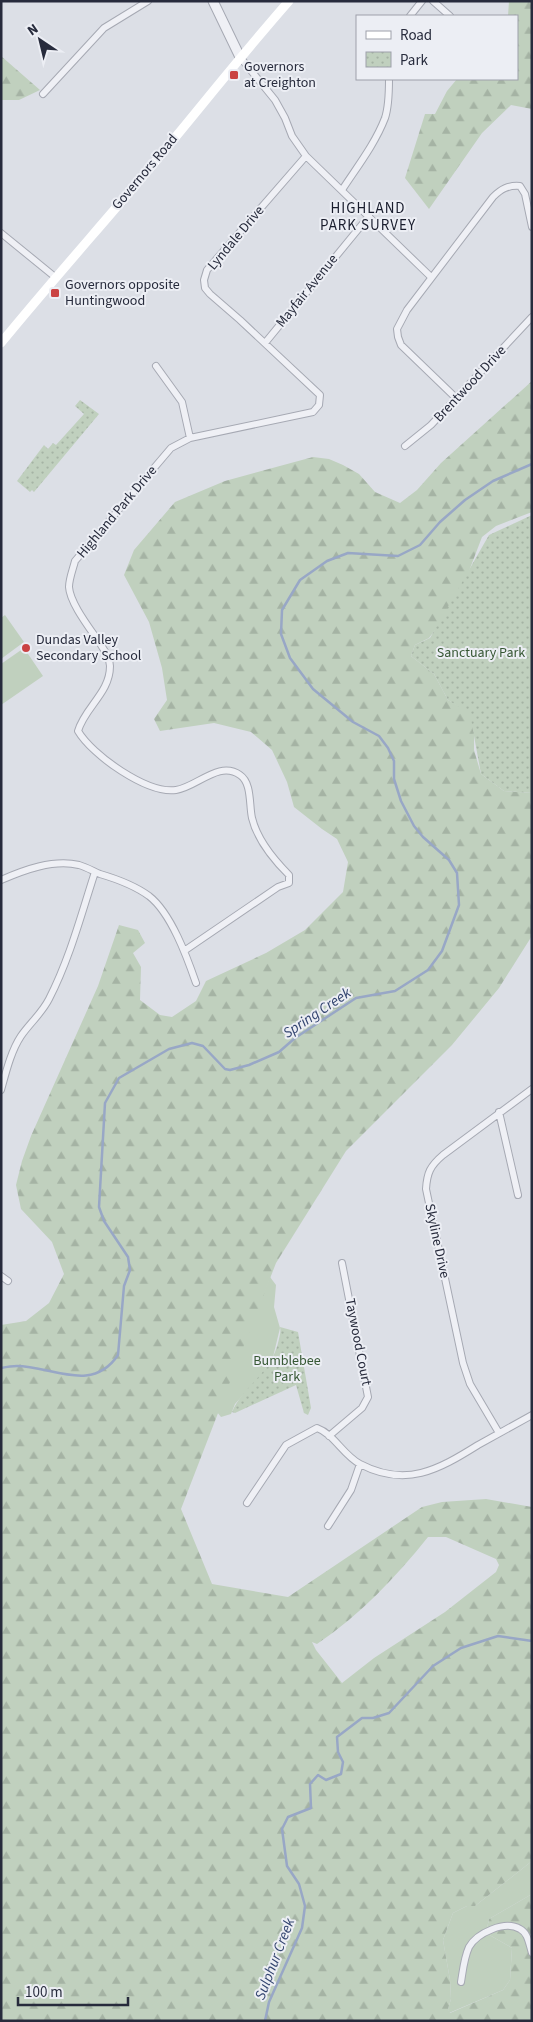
<svg xmlns="http://www.w3.org/2000/svg" width="533" height="2022" font-family="'Source Sans 3',sans-serif">
<style>
.grass{fill:#c0d0be}
.forest{fill:url(#forest-firs);fill-rule:evenodd}
.park{fill:url(#park-dots)}
.lines{fill:none;stroke-linecap:round;stroke-linejoin:round}
.stream{stroke:#98a7c6;stroke-width:2.5}
.minor-casing{stroke:#a6a9b3;stroke-width:8}
.tertiary-casing{stroke:#a6a9b3;stroke-width:11}
.minor{stroke:#eff0f5;stroke-width:6}
.tertiary{stroke:#eff0f5;stroke-width:9}
.secondary{stroke:#fff;stroke-width:9}
.poi-dot{fill:#ca4343;stroke:#eceef4;stroke-width:2}
.labels{text-anchor:middle;dominant-baseline:central;stroke-width:4;stroke-linejoin:round;paint-order:stroke}
.poi-label{font-size:14px;fill:#272b3c;stroke:#eceef4;text-anchor:start}
.street-label{font-size:14px;fill:#272b3c;stroke:#eceef4}
.park-label{font-size:14px;fill:#365734;stroke:#eceef4}
.neighbourhood-label{font-size:15px;letter-spacing:1px;fill:#191d2d;stroke:#eceef4}
.water-label{font-size:15px;font-style:italic;fill:#32446f;stroke:#eceef4}
</style>
<defs>
<pattern id="forest-firs" width="22" height="20" patternUnits="userSpaceOnUse" patternTransform="scale(1.25)"><rect width="22" height="20" fill="#c0d0be"/><path d="M5 1l3.5 6h-7zM16 11l3.5 6h-7z" fill="#a5b3a4"/></pattern>
<pattern id="park-dots" width="8" height="8" patternUnits="userSpaceOnUse" patternTransform="scale(1.25)"><rect width="8" height="8" fill="#c0d0be"/><path d="M2 2h.1M6 6h.1" fill="none" stroke="#a5b3a4" stroke-width="1.8" stroke-linecap="round"/></pattern>
</defs>
<rect width="100%" height="100%" fill="#dcdfe6"/>
<path class="grass" d="M5 615 24 642 1 659V618Z
M24 648 43 676 1 705V664Z
M270 1277 276 1285 274 1307 280 1328 273 1357 262 1374 235 1404 231 1414 221 1417 217 1412Z
M532 1861V1894L489 1919 486 1933 512 1948 510 1980 503 1990 449 2013 448 2009 451 1999 450 1980 443 1940 453 1913 467 1906H475Z"/>
<path class="forest" d="M509 1H532V109L511 105 482 133 429 209 405 178 425 114H435L447 91 457 79H517V16H508Z
M1 56 40 90 19 100H1Z
M532 381V512L496 526 482 537 458 600 429 638 415 645 411 656 434 674 448 700 471 713 474 734V750L481 774 504 791 532 793V935L530 939 499 988 452 1045 346 1151 276 1263 181 1509 212 1584 288 1597 422 1507 442 1502 486 1499 532 1507V1861L475 1906H467L453 1913 443 1940 450 1980 451 1999 448 2009 450 2013 503 1990 510 1980 512 1948 486 1933 489 1919 532 1894V2021H1V1325L26 1321 49 1303 64 1274 52 1242 21 1209 16 1185 22 1161 31 1136 98 986 119 925 138 930 145 943 133 953 141 967 140 1000 160 1015 172 1017 196 1001 206 981 266 953 305 930 343 892 348 862 337 839 322 829 294 807 287 782 272 750 251 732 214 723 160 731 154 719 167 700 162 668 149 622 124 575 134 550 175 502 225 481 313 457 329 459 343 465 359 474 375 492 400 503 417 490 441 463ZM428 1537H446L496 1559 499 1565 496 1572 445 1612 374 1658 342 1683 316 1650 312 1642 317 1644C360 1615 396 1577 428 1537Z"/>
<path class="park" d="M80 400 99 414 34 492 32 490 30 492 17 481 44 445 48 449 53 443 56 445 84 414 75 406Z
M532 515V793L504 791 481 774 470 714 448 700 434 674 411 656 415 645 430 638 489 535Z
M280 1327 298 1332 311 1408 308 1415 304 1413 296 1385 235 1413 232 1412C244 1384 272 1374 279 1339 280 1334 281 1332 280 1327Z"/>
<g class="lines">
<path class="stream" d="M1 1368C6 1367 12 1366 17 1366 51 1366 92 1394 118 1355L124 1286 130 1270 128 1257 104 1221 99 1207 105 1103 119 1078 169 1049 192 1043 203 1046 225 1069 230 1070 249 1065 279 1052 295 1038 356 998 395 991 428 970 442 951 459 905 457 873 449 860 423 837 414 826 401 801 394 779V761L388 748 379 736 353 722 313 689 290 658 281 634 282 610 300 580 327 561 348 553 398 556 420 545 440 522 465 500 493 481 532 464
M265 2021 269 2002 302 1928 305 1906 299 1884 287 1866 282 1829 288 1817 311 1808 310 1784 318 1775 326 1780 341 1774 343 1762 338 1752 337 1737 362 1718H373L389 1713 433 1666 461 1648 498 1636 532 1641"/>
<g class="minor-casing">
<path id="minor" d="M433 1 450 16
M410 16 422 1
M240 57 275 100 285 118 292 136 306 156 431 277
M43 94 104 28 148 1
M342 190C357 167 375 144 385 118 389 106 389 92 389 79
M1 233 55 277
M265 343 369 216
M156 366 182 402 190 438
M457 399 401 345 398 337 397 329 407 310 493 197C501 189 508 185 520 186L525 194 532 227
M405 446 431 425 532 317
M1 880C24 870 53 859 79 865 86 867 93 871 100 874 117 879 134 885 149 896 171 913 187 957 196 983
M184 951 278 887 289 883V875C274 860 257 839 252 818 249 805 252 783 240 775 219 760 197 787 176 790 147 794 92 755 78 731 85 707 110 693 110 666 110 659 105 651 101 645 92 631 70 604 69 587 69 579 73 569 75 561L171 448 190 438 313 412 319 405 320 395 240 320 210 294 205 288 204 280 207 270 306 156
M1 1090C6 1072 11 1051 21 1036 30 1023 42 1013 49 999 70 958 81 915 95 872
M499 1112 518 1195
M1 1276 8 1281
M499 1433 470 1384 463 1363 426 1189C427 1173 430 1166 443 1155L532 1089
M329 1436 362 1408 368 1397 342 1263
M247 1503 286 1445 317 1428C334 1434 343 1455 360 1464 406 1488 438 1470 478 1445 496 1435 514 1425 532 1415
M328 1526 351 1490 360 1464
M461 1982C463 1970 464 1958 469 1947 477 1933 505 1920 520 1929 528 1933 529 1944 532 1953"/>
</g>
<g class="tertiary-casing">
<path id="tertiary" d="M213 1 240 57"/>
</g>
<use href="#minor" class="minor"/>
<use href="#tertiary" class="tertiary"/>
<path class="secondary" d="M1 343C46 288 93 235 138 182 189 122 237 60 289 1"/>
</g>
<g class="poi-dot">
<rect x="229" y="70" width="10" height="10" rx="2.5"/>
<rect x="50" y="288" width="10" height="10" rx="2.5"/>
<circle cx="26" cy="648" r="5"/>
</g>
<g class="labels">
<g class="poi-label">
<text x="244" y="67">Governors<tspan x="244" dy="16">at Creighton</tspan></text>
<text x="65" y="285">Governors opposite<tspan x="65" dy="16">Huntingwood</tspan></text>
<text x="36" y="640">Dundas Valley<tspan x="36" dy="16">Secondary School</tspan></text>
</g>
<g class="street-label">
<text transform="translate(145 172) rotate(-50)">Governors Road</text>
<text transform="translate(236 238) rotate(-50)">Lyndale Drive</text>
<text transform="translate(307 291) rotate(-51)">Mayfair Avenue</text>
<text transform="translate(470 384) rotate(-47)">Brentwood Drive</text>
<text transform="translate(117 512) rotate(-50)">Highland Park Drive</text>
<text transform="translate(437 1241) rotate(78)">Skyline Drive</text>
<text transform="translate(358 1342) rotate(79)">Taywood Court</text>
</g>
<g class="park-label">
<text x="481" y="653">Sanctuary Park</text>
<text x="287" y="1361">Bumblebee<tspan x="287" dy="16">Park</tspan></text>
</g>
<g class="neighbourhood-label">
<text x="368" y="208">HIGHLAND<tspan x="368" dy="17">PARK SURVEY</tspan></text>
</g>
<g class="water-label">
<text transform="translate(317 1013) rotate(-34)">Spring Creek</text>
<text transform="translate(275 1959) rotate(-69)">Sulphur Creek</text>
</g>
</g>
<rect width="533" height="2022" fill="none" stroke="#272b3c" stroke-width="5"/>
<rect x="356" y="15" width="162" height="65" fill="#eceef4" stroke="#9da0aa"/>
<rect x="366" y="31" width="25" height="8" fill="#ffffff" stroke="#9da0aa"/>
<text x="400" y="40" font-size="15" fill="#272b3c">Road</text>
<rect x="366" y="52" width="25" height="15" fill="url(#park-dots)" stroke="#9da0aa"/>
<text x="400" y="65" font-size="15" fill="#272b3c">Park</text>
<g transform="translate(40 40) rotate(325)" stroke="#eceef4" stroke-width="4" paint-order="stroke">
<path d="M0-4L9 19L0 12L-9 19Z" fill="#272b3c"/>
<text y="-8" font-size="14" font-weight="bold" text-anchor="middle" fill="#272b3c">N</text>
</g>
<path d="M18 1997v8h110v-8" fill="none" stroke="#272b3c" stroke-width="2.5"/>
<text x="25" y="1997" font-size="15" fill="#272b3c" stroke="#eceef4" stroke-width="4" paint-order="stroke">100 m</text>
</svg>
